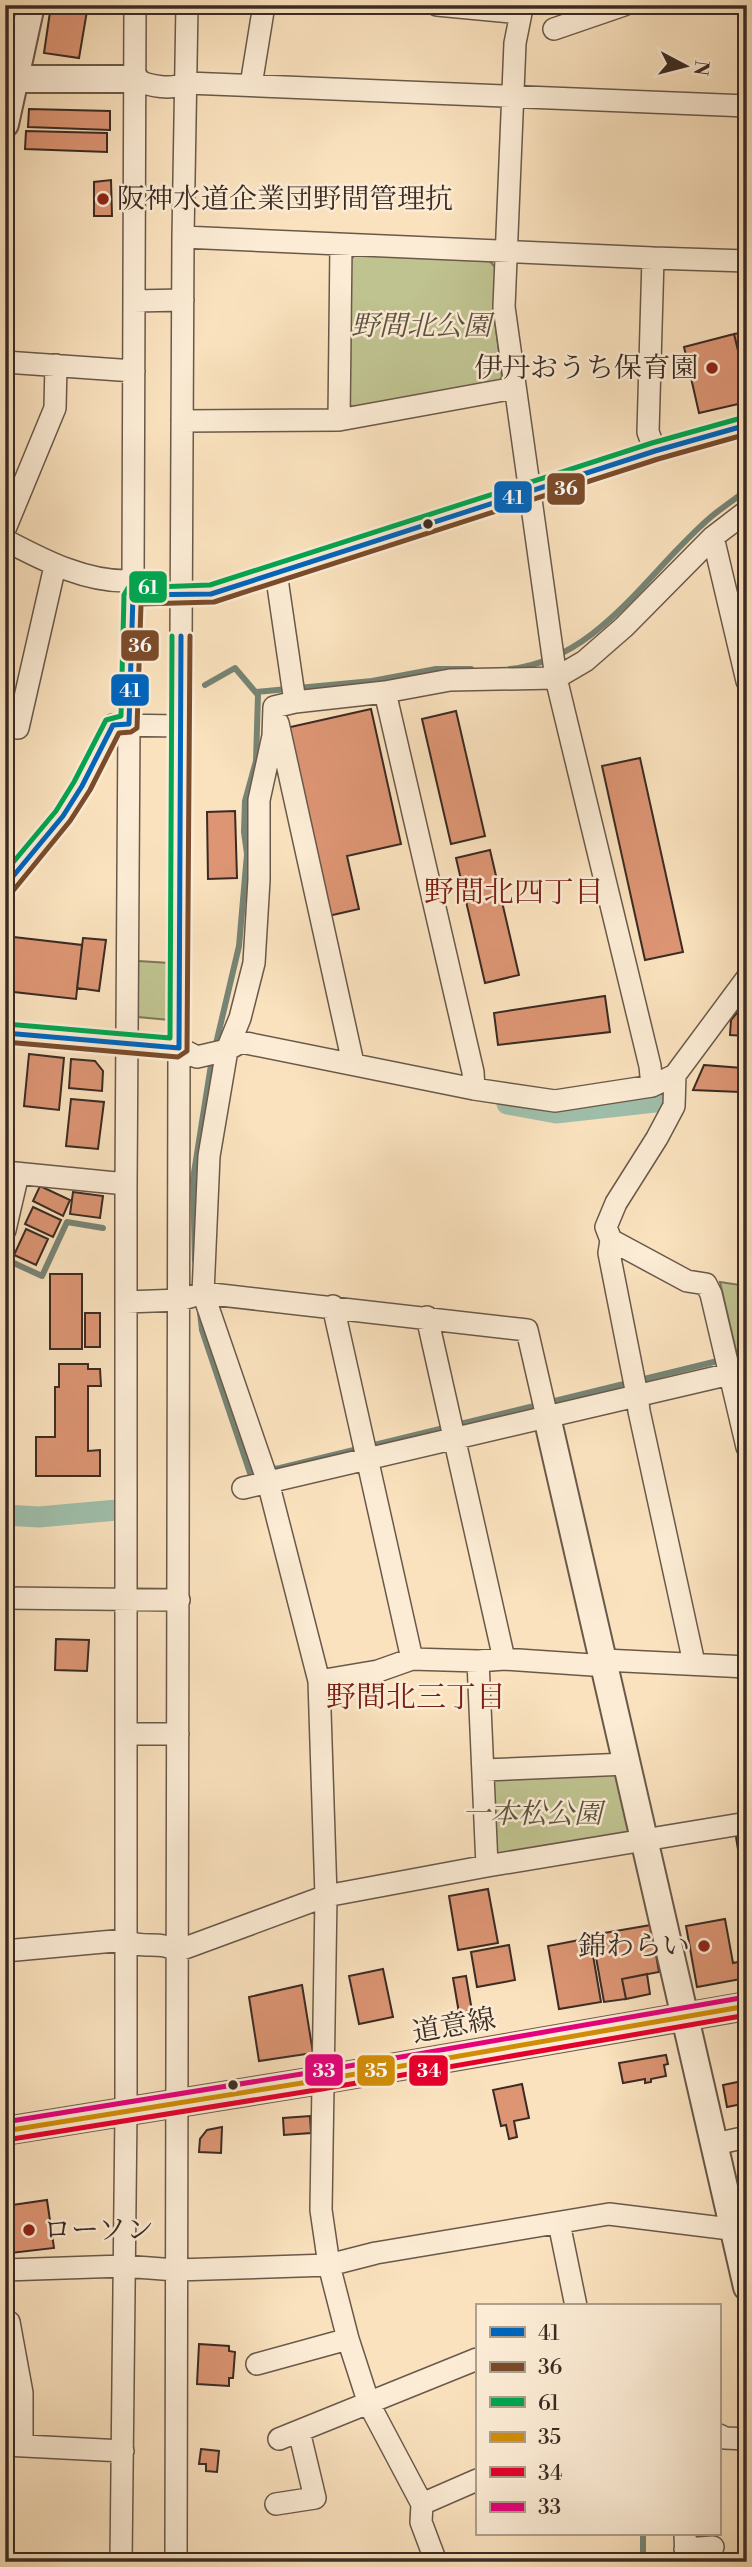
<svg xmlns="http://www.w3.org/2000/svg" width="752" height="2567" font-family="'Libre Bodoni','Noto Serif JP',serif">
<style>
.green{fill:#bfc390;stroke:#7c775a;stroke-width:2}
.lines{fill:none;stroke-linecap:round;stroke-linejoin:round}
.stream{stroke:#778475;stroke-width:6}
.canal{stroke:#9fbfab;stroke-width:21}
.building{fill:#dd9574;stroke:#3a2b24;stroke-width:2}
.minor-casing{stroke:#6a594a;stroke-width:24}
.tertiary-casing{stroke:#6a594a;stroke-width:30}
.minor{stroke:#fcecd5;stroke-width:21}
.tertiary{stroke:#fcecd5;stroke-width:26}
.bus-1-casing{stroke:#fcecd5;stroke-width:10}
.bus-2-casing{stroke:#fcecd5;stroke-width:10}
.bus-3-casing{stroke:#fcecd5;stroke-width:10}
.bus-4-casing{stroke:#fcecd5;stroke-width:10}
.bus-5-casing{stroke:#fcecd5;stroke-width:10}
.bus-6-casing{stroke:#fcecd5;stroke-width:10}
.bus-1{stroke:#0065bd;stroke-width:5}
.bus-2{stroke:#7a4b2a;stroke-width:5}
.bus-3{stroke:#00a651;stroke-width:5}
.bus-4{stroke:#d18d07;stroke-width:5}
.bus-5{stroke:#e4002b;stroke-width:5}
.bus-6{stroke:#e5007d;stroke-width:5}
.poi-dot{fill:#8f2418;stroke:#fcecd5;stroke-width:2.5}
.bus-dot{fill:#3a2b24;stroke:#fcecd5;stroke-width:2.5}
.labels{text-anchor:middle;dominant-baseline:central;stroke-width:5;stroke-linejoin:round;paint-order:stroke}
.poi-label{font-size:28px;fill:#3a2b24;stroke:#fcecd5;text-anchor:start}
.park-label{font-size:28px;font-style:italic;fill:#5b513f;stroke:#fcecd5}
.street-label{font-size:28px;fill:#3a2b24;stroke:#fcecd5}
.neighbourhood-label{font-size:30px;fill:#7a1f14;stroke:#fcecd5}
.line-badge{stroke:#fcecd5;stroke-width:2.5}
.badge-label{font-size:19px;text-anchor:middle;font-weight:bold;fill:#fff}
</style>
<rect width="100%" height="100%" fill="#fae2be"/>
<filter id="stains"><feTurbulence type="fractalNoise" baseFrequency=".00286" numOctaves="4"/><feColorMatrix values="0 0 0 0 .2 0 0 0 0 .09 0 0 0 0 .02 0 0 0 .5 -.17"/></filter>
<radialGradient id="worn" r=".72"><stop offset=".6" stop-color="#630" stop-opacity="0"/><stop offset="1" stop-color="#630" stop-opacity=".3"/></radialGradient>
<path class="green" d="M357 253 488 259 495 267 494 313 502 377 497 383 357 409 349 405 351 259Z
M138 961 170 963 169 1020 138 1017Z
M720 1282 747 1286V1358L737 1355Z
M614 1771 619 1776 631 1833 627 1838 494 1854 492 1780 498 1776Z"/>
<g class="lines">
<path class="stream" d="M510 669C600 659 648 570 712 516 723 507 735 499 747 490
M256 692 372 681 436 669H471
M5 1259 42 1276 67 1222 103 1228
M195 1261 193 1179 211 1065 239 946 247 854 244 832 245 801 256 761 258 695 235 668 205 685
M200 1313 202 1330 250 1473 280 1468 734 1357 740 1361 747 1393
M643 2534V2562"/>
<path class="canal" d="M507 1104 556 1113 664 1101
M5 1515 39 1517 117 1510"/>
</g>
<path class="building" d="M51 5H88L79 58 44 53Z
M29 109 110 111V130L28 127Z
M26 131 107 133V152L25 149Z
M111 180 112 216H94V182Z
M745 332 747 366 742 367 734 334Z
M734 334 747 387V402L699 413 684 347Z
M371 709 401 844 347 856 359 909 328 916 286 728Z
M456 711 485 836 451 844 422 719Z
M640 758 683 952 645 960 602 766Z
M235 811 237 878 208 879 207 812Z
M490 850 519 975 485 983 456 858Z
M5 936 82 945 76 999 5 991Z
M83 938 106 940 99 991 77 988Z
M605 996 610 1032 498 1045 494 1013Z
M741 1008 747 1009V1036L730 1035 731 1020Z
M29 1054 64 1058 59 1110 24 1106Z
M71 1059 95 1061 103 1071 102 1091 69 1088Z
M704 1065 742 1068 740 1092 693 1090Z
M71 1099 104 1102 98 1149 66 1146Z
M40 1186 70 1200 63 1216 33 1201Z
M73 1192 103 1196 100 1218 70 1214Z
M33 1207 61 1220 53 1237 25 1224Z
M26 1229 48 1239 36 1265 14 1255Z
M50 1274H82V1349H50Z
M85 1313H100V1347H85Z
M59 1364H88V1369H100L101 1386H88V1451L100 1450V1476H36V1437H55V1387H59Z
M56 1639 89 1640 87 1671 55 1670Z
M747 1836V1900H746L736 1837Z
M488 1889 498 1943 458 1950 449 1896Z
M725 1919 733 1963 738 1962 741 1979 697 1987 686 1926Z
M651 1925 659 1972 622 1979 626 1999 604 2002 592 1935Z
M590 1938 601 2002 559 2009 548 1946Z
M509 1945 515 1980 477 1987 471 1952Z
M383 1969 393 2017 359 2024 349 1976Z
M647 1974 650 1994 626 1999 622 1979Z
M466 1976 472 2011 459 2013 453 1978Z
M302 1985 313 2053 259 2061 249 1997Z
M666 2055 668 2064 664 2065 666 2076 651 2079V2082L645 2083V2079L623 2083 619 2063Z
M747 2080V2103L727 2107 723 2085Z
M522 2084 529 2118 514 2121 517 2137 509 2139 506 2125 501 2126 493 2090Z
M310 2116 311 2133 284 2135 283 2118Z
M222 2127 221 2153 199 2152 200 2139 207 2130Z
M47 2200 54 2248 11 2253 5 2206Z
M199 2344 229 2346V2351L235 2352 233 2378H229V2386L197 2384Z
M201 2449 219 2451 217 2472 206 2471V2464H199Z"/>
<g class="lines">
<g class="minor-casing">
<path id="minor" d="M437 5 521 13 515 43 504 307 556 678 650 1066 652 1086
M554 29 624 5
M135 79C150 87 172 90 187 83L747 106
M251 85 264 5
M183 237 653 258
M134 301 183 300
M5 362 134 371
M339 420 341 245
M182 421 339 420 515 388
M655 451 648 432 653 258 747 261
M5 529 55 408 56 365
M713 537 747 681
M5 540C45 561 87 583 133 581
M276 572 295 702
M133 595 211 594 655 451 747 425
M385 692 473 1072 474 1089
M278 723 353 1063
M5 727 18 728 55 566
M5 886 63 816 82 786 113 725 181 726
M5 1033 179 1048 197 1057 227 1050 241 1042 474 1089 555 1101 652 1086 675 1075 747 978
M675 1075 674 1106 657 1138 616 1203 606 1227 611 1240 687 1281 706 1284 711 1294 747 1447
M5 1172 126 1184
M5 1230 18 1174
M611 1240 609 1253 637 1395 639 1411 694 1663
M126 1302 180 1300 203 1293 527 1330 547 1417
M333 1306 412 1659
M427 1317 504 1659
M243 1488 747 1370
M5 1598 179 1600
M478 1661 487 1866
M319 1681 378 1671 412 1659 478 1661 504 1659 592 1665 604 1660 747 1667
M126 1734H178
M484 1770 627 1764
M5 1951 125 1940C142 1950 161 1940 177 1951L326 1896 487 1866 747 1823
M715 2144 747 2137
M559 2223 576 2306
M5 2270 123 2266 176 2270 329 2265 376 2253 609 2214 746 2231
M9 2322 22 2393V2446
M257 2364 348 2339
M719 2435 725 2438 747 2439
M279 2439 477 2359
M5 2445 123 2451
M276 2504 315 2498 299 2431
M422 2504 477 2480
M685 2534 686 2562
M685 2549 713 2547
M121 2562 126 2111V1184L129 724 133 581 135 5
M176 2562 179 1048 183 237 187 5
M436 2562 421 2522 422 2504 369 2404 348 2339 329 2265 321 2210 326 1896 319 1681 268 1482 203 1293 209 1156 227 1050 240 1018 254 963 259 880V800L273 736 274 707 295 702 385 692 450 680 556 678 585 661 624 627 713 537 747 511"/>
</g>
<g class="tertiary-casing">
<path id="tertiary" d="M5 79H135
M5 124 31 5
M547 1417 747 2287
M5 2131 321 2080 747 2006"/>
</g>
<use href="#minor" class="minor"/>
<use href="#tertiary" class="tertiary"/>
<g class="bus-1-casing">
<path id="bus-1" d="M5 886 63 816 82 786 113 725 129 724 133 595 211 594 655 451 747 425
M5 1033 179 1048 181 636"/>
</g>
<g class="bus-2-casing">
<path id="bus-2" d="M12 892 70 821 90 790 119 733 131 732 137 728 141 604 214 602 658 459 747 434
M5 1042 178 1057 187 1051 190 636"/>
</g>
<g class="bus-3-casing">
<path id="bus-3" d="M5 872 56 811 74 782 106 720 121 716 124 595 128 588 210 585 652 443 745 417
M6 1024 170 1038 172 636"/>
</g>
<g class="bus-4-casing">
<path id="bus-4" d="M5 2131 321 2080 747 2006"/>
</g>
<g class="bus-5-casing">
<path id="bus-5" d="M6 2140 322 2089 747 2015"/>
</g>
<g class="bus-6-casing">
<path id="bus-6" d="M5 2122 320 2071 746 1997"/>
</g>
<use href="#bus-1" class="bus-1"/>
<use href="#bus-2" class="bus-2"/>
<use href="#bus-3" class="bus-3"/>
<use href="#bus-4" class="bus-4"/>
<use href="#bus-5" class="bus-5"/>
<use href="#bus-6" class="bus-6"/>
</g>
<g class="poi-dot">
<circle cx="103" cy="199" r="7"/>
<circle cx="712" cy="368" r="7"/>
<circle cx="704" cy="1946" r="7"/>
<circle cx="29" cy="2230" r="7"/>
</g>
<g class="bus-dot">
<circle cx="428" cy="524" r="6"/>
<circle cx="233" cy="2085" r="6"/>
</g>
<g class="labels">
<g class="poi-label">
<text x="117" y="199">阪神水道企業団野間管理抗</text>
<text x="698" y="368" text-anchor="end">伊丹おうち保育園</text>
<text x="690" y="1946" text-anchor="end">錦わらい</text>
<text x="43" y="2230">ローソン</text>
</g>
<g class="park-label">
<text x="421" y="326">野間北公園</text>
<text x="532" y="1814">一本松公園</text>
</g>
<g class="street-label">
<text transform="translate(454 2026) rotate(-10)">道意線</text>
</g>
<g class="neighbourhood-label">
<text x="514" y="893">野間北四丁目</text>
<text x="416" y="1698">野間北三丁目</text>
</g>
</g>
<g class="line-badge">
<rect x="546" y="472" width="40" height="34" rx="7" fill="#7a4b2a"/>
<rect x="493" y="480" width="40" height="34" rx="7" fill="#0065bd"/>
<rect x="128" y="570" width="40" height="34" rx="7" fill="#00a651"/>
<rect x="120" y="629" width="40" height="33" rx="7" fill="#7a4b2a"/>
<rect x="110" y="673" width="40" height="34" rx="7" fill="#0065bd"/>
<rect x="304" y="2053" width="40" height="34" rx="7" fill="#e5007d"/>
<rect x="356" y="2054" width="40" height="33" rx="7" fill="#d18d07"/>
<rect x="408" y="2054" width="41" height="33" rx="7" fill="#e4002b"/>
</g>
<g class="badge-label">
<text x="566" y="495">36</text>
<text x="513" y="504">41</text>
<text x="148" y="594">61</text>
<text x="140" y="652">36</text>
<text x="130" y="697">41</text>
<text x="324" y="2077">33</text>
<text x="376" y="2077">35</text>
<text x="429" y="2077">34</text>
</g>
<rect width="752" height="2567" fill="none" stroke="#fae2be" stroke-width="28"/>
<rect x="7" y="7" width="738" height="2553" fill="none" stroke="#3a2b24" stroke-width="3.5"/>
<rect x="14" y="14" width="724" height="2539" fill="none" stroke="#3a2b24" stroke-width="2"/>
<rect x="476" y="2304" width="245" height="231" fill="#fcecd5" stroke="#ae9f8e" stroke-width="2"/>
<rect x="490" y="2327" width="35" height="10" fill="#0065bd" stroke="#ae9f8e" stroke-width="2"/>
<text x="538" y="2340" font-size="21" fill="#3a2b24">41</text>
<rect x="490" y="2362" width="35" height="10" fill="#7a4b2a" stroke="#ae9f8e" stroke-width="2"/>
<text x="538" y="2374" font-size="21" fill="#3a2b24">36</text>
<rect x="490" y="2397" width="35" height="10" fill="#00a651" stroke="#ae9f8e" stroke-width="2"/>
<text x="538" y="2410" font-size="21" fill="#3a2b24">61</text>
<rect x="490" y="2432" width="35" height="10" fill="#d18d07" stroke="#ae9f8e" stroke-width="2"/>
<text x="538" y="2444" font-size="21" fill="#3a2b24">35</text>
<rect x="490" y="2467" width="35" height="10" fill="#e4002b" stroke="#ae9f8e" stroke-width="2"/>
<text x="538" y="2480" font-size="21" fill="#3a2b24">34</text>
<rect x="490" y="2502" width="35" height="10" fill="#e5007d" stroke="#ae9f8e" stroke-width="2"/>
<text x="538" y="2514" font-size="21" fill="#3a2b24">33</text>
<g transform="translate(685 66) rotate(97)" stroke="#fcecd5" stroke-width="5" paint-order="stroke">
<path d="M0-5L12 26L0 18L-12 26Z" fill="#3a2b24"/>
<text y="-10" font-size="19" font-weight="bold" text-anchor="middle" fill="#3a2b24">N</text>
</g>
<rect width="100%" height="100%" filter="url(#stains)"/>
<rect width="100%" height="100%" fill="url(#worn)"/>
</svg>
